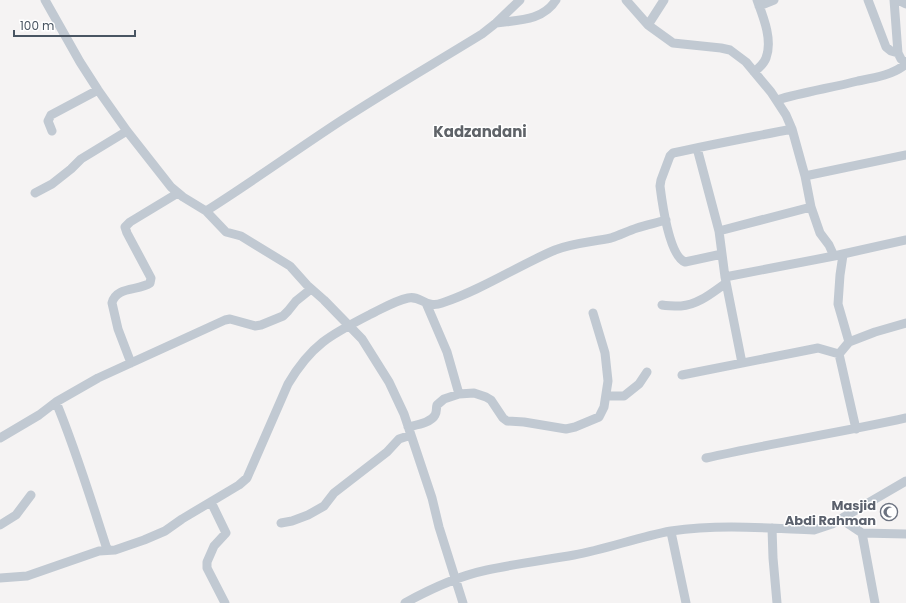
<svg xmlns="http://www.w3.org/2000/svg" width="906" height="603" font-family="Poppins,sans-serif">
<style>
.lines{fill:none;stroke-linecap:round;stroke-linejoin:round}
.street{stroke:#c1c9d2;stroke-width:9}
.labels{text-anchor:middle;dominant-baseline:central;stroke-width:3;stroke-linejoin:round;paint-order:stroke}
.worship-label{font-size:13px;font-weight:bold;fill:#5b616d;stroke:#fff;text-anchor:end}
.quarter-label{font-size:15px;font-weight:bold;fill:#5f6368;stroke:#fff}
</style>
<rect width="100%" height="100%" fill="#f5f3f3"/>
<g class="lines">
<path class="street" d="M45 0 80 62 98 90 127 131 171 187 183 197 206 211 226 232 241 236 290 266 307 285 324 300 362 339 389 382 404 414 432 498 439 527 463 603
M626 0 648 25 673 43 721 48 730 50 746 62 771 92 786 115 792 129 805 176 811 207 820 233 829 245 834 256
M868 0 886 47 891 51 898 53
M894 0 898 53 901 59 906 63
M898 0 906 4
M759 6 774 0
M496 23C518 20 543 21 556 0
M648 25 664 0
M754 72C759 68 764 64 766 58 773 40 763 16 757 0
M777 100C803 92 831 88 858 81 874 78 893 75 906 64
M52 131 48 121 51 115 98 90
M697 148 719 231 725 277 742 363
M805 176 906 155
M35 193 52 184 71 169 81 159 127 131
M206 211C252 182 296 150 342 120 388 90 435 63 482 34L496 23 520 0
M719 231 811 207
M722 254 685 262C669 256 662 202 660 186L661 180 670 156 673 153C713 144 752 137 792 129
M843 255 840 275 838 304 849 342
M725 277 834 256 906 240
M426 303 447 352 459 394
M662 305C668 306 675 306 681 306 698 305 713 292 726 283
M839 354 856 429
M839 354 849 342 875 332 906 323
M131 363 118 329 112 303C116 286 139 291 150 283L151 278 127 233 125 227 130 222 178 193
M682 375 818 348 839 354
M607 396H624L639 384 647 372
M56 402C76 450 91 500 107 549
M408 427C416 425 431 423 435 415 437 412 436 408 437 405L444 399 459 394 474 393 486 397 491 400 503 418 507 421 524 422 566 429 575 427 599 417 604 407 608 381 605 353 593 313
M0 438 39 415 56 402 98 378 225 320 230 319 255 326 261 325 283 316 288 311 296 301 311 289
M706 458C772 443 839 433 906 418
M211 502 226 533 214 546 207 562V568L225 603
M841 519 862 533 906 534
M281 523 292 521 308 515 324 506 334 493 387 452 399 439 411 435
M0 525 16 515 31 495
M772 528 773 558 777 603
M671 532 686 603
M862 533 875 603
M0 578 27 576 99 551 115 550 144 540 165 531 182 519 239 485 247 478 288 384C311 345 330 335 369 315 382 309 394 301 408 298 421 295 426 309 442 303 482 290 517 266 555 250 573 243 592 242 611 238 620 235 628 231 637 228 646 225 656 223 666 220
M405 603C430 589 459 576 487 570 515 564 545 560 574 555 607 549 638 537 671 531 719 524 766 528 814 530L832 524 906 481"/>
</g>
<defs>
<g id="mosque-ring" transform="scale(0.9)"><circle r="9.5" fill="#fff" stroke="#6b7280" stroke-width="1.5"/><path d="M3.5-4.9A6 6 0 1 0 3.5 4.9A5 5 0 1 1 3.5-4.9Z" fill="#6b7280"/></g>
</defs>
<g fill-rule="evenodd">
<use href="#mosque-ring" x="889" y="512"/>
</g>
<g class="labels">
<g class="worship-label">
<text x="876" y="505">Masjid<tspan x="876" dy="15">Abdi Rahman</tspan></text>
</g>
<g class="quarter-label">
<text x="480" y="131">Kadzandani</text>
</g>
</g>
<path d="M14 30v6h121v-6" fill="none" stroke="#495562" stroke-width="2"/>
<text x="20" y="30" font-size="12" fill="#495562" stroke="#ffffff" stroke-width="3" paint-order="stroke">100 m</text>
</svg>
